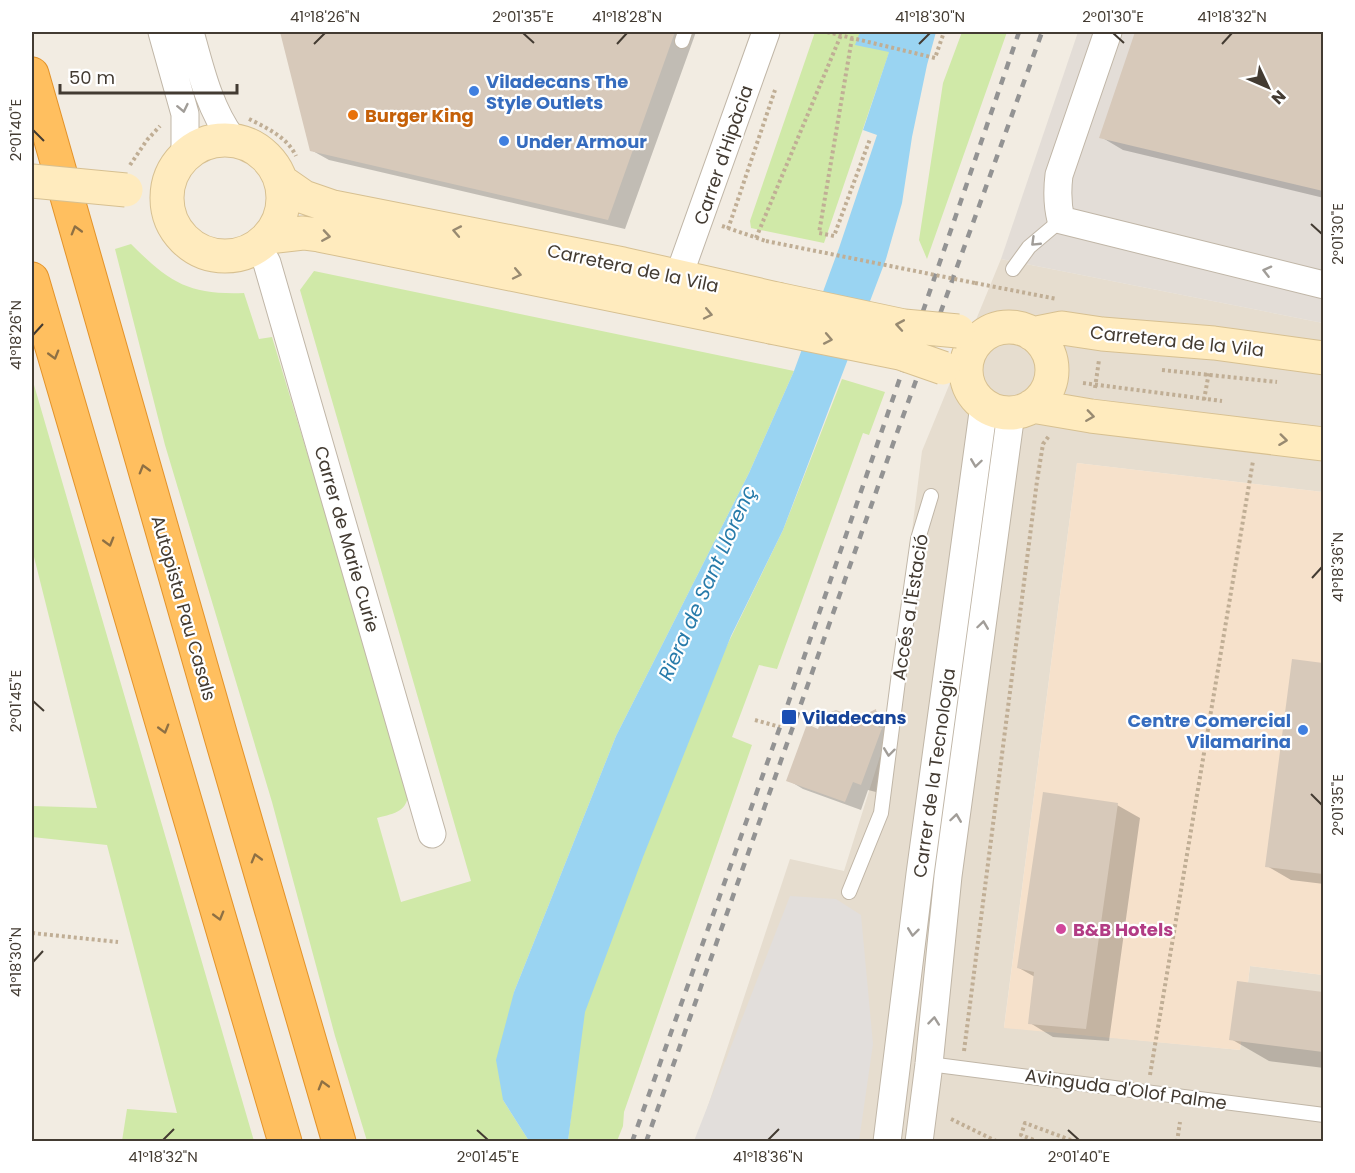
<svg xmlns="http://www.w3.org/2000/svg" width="1355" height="1173" font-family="Poppins,sans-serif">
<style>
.residential{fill:#e6ddcf}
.commercial{fill:#f6e1cb}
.industrial{fill:#e3ddd7}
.green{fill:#d0e9a8}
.parking{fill:#e2dedb}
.water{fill:#9ad4f2}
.shadow{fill:#0003}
.building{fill:#d7c9ba}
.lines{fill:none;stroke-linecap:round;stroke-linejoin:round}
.lane-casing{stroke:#c0b6a7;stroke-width:16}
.street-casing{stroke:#c0b6a7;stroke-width:29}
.secondary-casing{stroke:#d7c091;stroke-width:35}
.highway-casing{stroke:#e3932a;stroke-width:35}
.path{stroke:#c0ae95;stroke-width:4;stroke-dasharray:3 3;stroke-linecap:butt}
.lane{stroke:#fff;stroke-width:14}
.street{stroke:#fff;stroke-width:27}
.secondary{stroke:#ffebbe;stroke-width:33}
.highway{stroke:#ffbf5f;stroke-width:33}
.rail{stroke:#939393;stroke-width:4.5;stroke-dasharray:8 8;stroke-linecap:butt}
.secondary-bridge-casing{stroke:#d7c091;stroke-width:35;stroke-linecap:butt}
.path-bridge{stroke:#c0ae95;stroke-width:4;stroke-dasharray:3 3;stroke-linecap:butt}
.secondary-bridge{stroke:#ffebbe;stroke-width:33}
.oneway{stroke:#a19d98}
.oneway2{stroke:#8e7044}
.oneway3{stroke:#988a71}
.ticks{fill:none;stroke:#433b32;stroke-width:2}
.shop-dot{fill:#3f7fe0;stroke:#fff;stroke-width:2}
.food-dot{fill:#e8710a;stroke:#fff;stroke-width:2}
.transit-dot{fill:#1a4fb4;stroke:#fff;stroke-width:2}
.hotel-dot{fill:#d1479c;stroke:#fff;stroke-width:2}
.labels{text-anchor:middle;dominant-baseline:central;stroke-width:4.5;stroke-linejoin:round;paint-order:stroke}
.shop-label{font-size:18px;font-weight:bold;fill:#366cbe;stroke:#fff;text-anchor:start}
.food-label{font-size:18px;font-weight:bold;fill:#c56008;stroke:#fff;text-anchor:start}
.street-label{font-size:18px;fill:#433b32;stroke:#fff}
.transit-label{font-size:18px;font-weight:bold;fill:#164399;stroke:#fff;text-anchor:start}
.hotel-label{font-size:18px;font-weight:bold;fill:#b23c85;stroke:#fff;text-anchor:start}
.water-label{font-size:20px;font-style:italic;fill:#277baa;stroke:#fff}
.neatline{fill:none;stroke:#433b32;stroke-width:2}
.ticks-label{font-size:15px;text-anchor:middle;fill:#433b32}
</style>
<rect width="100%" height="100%" fill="#f2ece2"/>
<path class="residential" d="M1001 259 1323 323V492L1077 463 1004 1027 1240 1050 1250 966 1323 975V1141L696 1142 790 859 844 871 886 737 922 451Z"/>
<path class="commercial" d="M1077 463 1323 492V975L1250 966 1240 1050 1004 1028Z"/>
<path class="industrial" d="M1078 32H1323V323L1001 259Z"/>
<path class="green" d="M815 32H860L859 33 893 41 824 243 751 228 750 221Z
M962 32H1007L927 259 919 240 943 83Z
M131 244C169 282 188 295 244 293L259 339 272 337 409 789C408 812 396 813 377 818L401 902 471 881 300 290 314 271 794 371 749 473 616 736 514 992 503 1100 529 1141H367L335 1036 272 802 165 445 115 249Z
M32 378 254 1141H122L127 1109 177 1113 107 845 32 837V806L97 808 32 549Z
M842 379 885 392 869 435 863 433 777 669 759 665 732 737 752 745 624 1112 623 1126 617 1141H568L593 931 648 808 783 530Z"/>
<path class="parking" d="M790 896 836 899 861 915 873 1044 859 1141H694Z"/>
<path class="water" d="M860 32H936L927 65 912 137 902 203 886 259 783 530 731 636 643 857 585 1012 568 1141H529L503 1100 496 1060 514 992 616 736 749 473 794 371 839 248 877 135 863 130 889 52 855 45Z"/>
<path class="shadow" d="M282 32H696L625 229 329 160 311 150Z
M1136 32H1324V198L1123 150 1101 137Z
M1293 661 1324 665V884L1291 880 1267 866Z
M876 711 891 720 897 738 876 792 868 790 861 810 803 789 788 780 819 731 858 719Z
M1117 805 1140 818 1109 1041 1053 1037 1030 1023 1035 977 1019 968Z
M1238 982 1324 993V1068L1269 1061 1231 1039Z"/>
<path class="building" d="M280 32H675L608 220 310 151Z
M1135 32H1323V191L1099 138Z
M1292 659 1323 663V874L1265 867Z
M876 709 878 727 882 728 861 785 853 782 845 802 786 781 807 724 818 729 823 715 836 710 858 718Z
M1043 792 1118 803 1086 1029 1028 1024 1034 972 1017 968Z
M1237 981 1323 992V1052L1229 1040Z"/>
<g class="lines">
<g class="lane-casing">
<path id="lane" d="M682 41 685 32
M1013 269 1029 247 1061 220
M849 892 881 813 899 673 918 539 931 496
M929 1064 1324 1115"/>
</g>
<g class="street-casing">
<path id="street" d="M162 32 185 114V154
M190 32C200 68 209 108 232 139
M1108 32 1059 175C1057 191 1057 204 1061 220L1324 285
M258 246 267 263 432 834
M678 278 766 32
M887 1142 920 874 984 405
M919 1142 929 1064 948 876 1011 413"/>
</g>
<g class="secondary-casing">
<path id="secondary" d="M167 198a58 58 0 1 1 116 0a58 58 0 1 1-116 0Z
M281 181 304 197 333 207 623 264 777 299
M268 237 303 233 319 235 771 327
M966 370a43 43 0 1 1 86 0a43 43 0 1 1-86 0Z
M1032 334 1062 328 1102 334 1214 343 1324 358
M1032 406 1091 416 1324 444"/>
</g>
<g class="highway-casing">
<path id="highway" d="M32 74 222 740 339 1142
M32 279 285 1142"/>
</g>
<path class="path" d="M827 32 935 58 944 32
M852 38 819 233 834 236 870 139
M249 119C267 128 287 137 296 156
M130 165 147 140 160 126
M722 226 766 241
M728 229 775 90
M756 238 841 35
M975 283 1057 299
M1162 370 1277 382
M1083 383 1222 401
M1095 388 1099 360
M1204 400 1209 372
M755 720 780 727
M32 933 118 942
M964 1051 1037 481 1043 444 1049 436
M1150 1075 1253 461
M951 1119 998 1142
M1039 1142 1021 1135 1025 1123 1076 1142
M1177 1142 1180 1122"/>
<use href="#lane" class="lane"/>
<use href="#street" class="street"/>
<use href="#secondary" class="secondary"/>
<use href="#highway" class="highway"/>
<path class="rail" d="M632 1142 780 727 1019 32
M646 1142 893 444 1042 32"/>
<g class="secondary-bridge-casing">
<path id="secondary-bridge" d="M32 181 126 190
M777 299 904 326 958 331
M771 327 900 353 943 368"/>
</g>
<path class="path-bridge" d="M766 241 975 283"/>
<use href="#secondary-bridge" class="secondary-bridge"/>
</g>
<defs><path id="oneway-chevron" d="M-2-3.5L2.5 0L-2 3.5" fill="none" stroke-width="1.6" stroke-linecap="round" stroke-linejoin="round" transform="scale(1.5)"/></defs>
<g class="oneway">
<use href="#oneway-chevron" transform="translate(183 108) rotate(78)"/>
<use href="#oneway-chevron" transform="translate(1035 242) rotate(136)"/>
<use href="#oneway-chevron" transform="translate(1267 271) rotate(-166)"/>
<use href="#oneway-chevron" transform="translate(976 463) rotate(98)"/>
<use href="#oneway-chevron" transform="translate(983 625) rotate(-82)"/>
<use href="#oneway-chevron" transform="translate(889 752) rotate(97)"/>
<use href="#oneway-chevron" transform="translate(956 818) rotate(-82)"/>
<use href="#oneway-chevron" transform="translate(913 932) rotate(97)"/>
<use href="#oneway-chevron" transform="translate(934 1021) rotate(-84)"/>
</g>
<g class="oneway2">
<use href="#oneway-chevron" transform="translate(76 230) rotate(-106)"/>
<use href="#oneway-chevron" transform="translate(54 355) rotate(74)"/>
<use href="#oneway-chevron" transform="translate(144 469) rotate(-106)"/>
<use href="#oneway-chevron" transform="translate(109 542) rotate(74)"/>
<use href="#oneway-chevron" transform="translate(164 729) rotate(74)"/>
<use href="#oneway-chevron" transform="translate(256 858) rotate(-106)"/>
<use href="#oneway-chevron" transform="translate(219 916) rotate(74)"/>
<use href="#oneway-chevron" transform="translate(323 1085) rotate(-106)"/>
</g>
<g class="oneway3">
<use href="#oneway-chevron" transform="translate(457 231) rotate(-169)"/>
<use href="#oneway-chevron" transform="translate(326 236) rotate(9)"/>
<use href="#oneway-chevron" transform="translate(517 274) rotate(12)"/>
<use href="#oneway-chevron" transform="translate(708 314) rotate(12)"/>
<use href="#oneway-chevron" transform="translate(900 325) rotate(-170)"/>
<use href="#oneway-chevron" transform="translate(828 339) rotate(11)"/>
<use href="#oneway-chevron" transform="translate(1090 416) rotate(8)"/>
<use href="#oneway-chevron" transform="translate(1283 440) rotate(7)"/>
</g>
<path class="ticks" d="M523 33 534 43M1113 33 1124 43M314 44 325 33M617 44 627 33M919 44 930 33M1222 44 1232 33M33 130 44 141M1311 224 1322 234M33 335 43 324M1312 578 1322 567M33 701 44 711M1311 794 1322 805M33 962 43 951M477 1130 488 1140M1068 1130 1079 1140M163 1140 174 1129M768 1140 779 1129"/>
<g class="shop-dot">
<circle cx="474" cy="91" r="6"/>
<circle cx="504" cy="141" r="6"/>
<circle cx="1303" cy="730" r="6"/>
</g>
<circle class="food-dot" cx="353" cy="115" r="6"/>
<rect class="transit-dot" x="781" y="709" width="16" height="16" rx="3"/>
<circle class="hotel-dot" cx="1061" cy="929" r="6"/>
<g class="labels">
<g class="shop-label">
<text x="486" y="81">Viladecans The<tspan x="486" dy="21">Style Outlets</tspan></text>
<text x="516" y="141">Under Armour</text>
<text x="1291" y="720" text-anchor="end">Centre Comercial<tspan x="1291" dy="21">Vilamarina</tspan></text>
</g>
<g class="food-label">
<text x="365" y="115">Burger King</text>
</g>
<g class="street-label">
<text transform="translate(723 155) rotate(-71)">Carrer d'Hipàcia</text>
<text transform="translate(633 268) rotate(12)">Carretera de la Vila</text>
<text transform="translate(1177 341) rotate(6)">Carretera de la Vila</text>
<text transform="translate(347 539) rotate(74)">Carrer de Marie Curie</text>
<text transform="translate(910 607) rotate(-81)">Accés a l'Estació</text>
<text transform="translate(184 608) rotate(74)">Autopista Pau Casals</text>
<text transform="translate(934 773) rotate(-82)">Carrer de la Tecnologia</text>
<text transform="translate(1126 1089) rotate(8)">Avinguda d'Olof Palme</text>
</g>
<g class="transit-label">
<text x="802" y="717">Viladecans</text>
</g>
<g class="hotel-label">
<text x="1073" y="929">B&amp;B Hotels</text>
</g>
<g class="water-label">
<text transform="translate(707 583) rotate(-66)">Riera de Sant Llorenç</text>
</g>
</g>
<rect width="1355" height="1173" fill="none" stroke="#ffffff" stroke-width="66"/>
<g transform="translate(1268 87) rotate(134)" stroke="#ffffff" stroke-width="4.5" paint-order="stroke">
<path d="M0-4.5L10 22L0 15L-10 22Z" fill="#433b32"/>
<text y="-9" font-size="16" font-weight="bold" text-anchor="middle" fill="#433b32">N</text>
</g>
<path d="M60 84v9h177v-9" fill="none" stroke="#433b32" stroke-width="3"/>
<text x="69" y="84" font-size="18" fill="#433b32" stroke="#ffffff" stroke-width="4.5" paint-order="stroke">50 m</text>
<rect x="33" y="33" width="1289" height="1107" class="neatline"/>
<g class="ticks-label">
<text x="325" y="22">41°18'26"N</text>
<text x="523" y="22">2°01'35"E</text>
<text x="627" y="22">41°18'28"N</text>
<text x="930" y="22">41°18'30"N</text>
<text x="1113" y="22">2°01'30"E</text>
<text x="1232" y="22">41°18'32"N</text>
<text transform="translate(16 130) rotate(-90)" y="5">2°01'40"E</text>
<text transform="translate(1338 234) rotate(-90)" y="5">2°01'30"E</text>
<text transform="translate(16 335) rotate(-90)" y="5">41°18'26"N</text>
<text transform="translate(1338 567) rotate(-90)" y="5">41°18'36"N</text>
<text transform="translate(16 701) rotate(-90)" y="5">2°01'45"E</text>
<text transform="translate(1338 805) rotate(-90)" y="5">2°01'35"E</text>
<text transform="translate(16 962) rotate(-90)" y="5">41°18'30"N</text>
<text x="163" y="1162">41°18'32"N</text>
<text x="488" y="1162">2°01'45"E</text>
<text x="768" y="1162">41°18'36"N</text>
<text x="1079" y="1162">2°01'40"E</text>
</g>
</svg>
